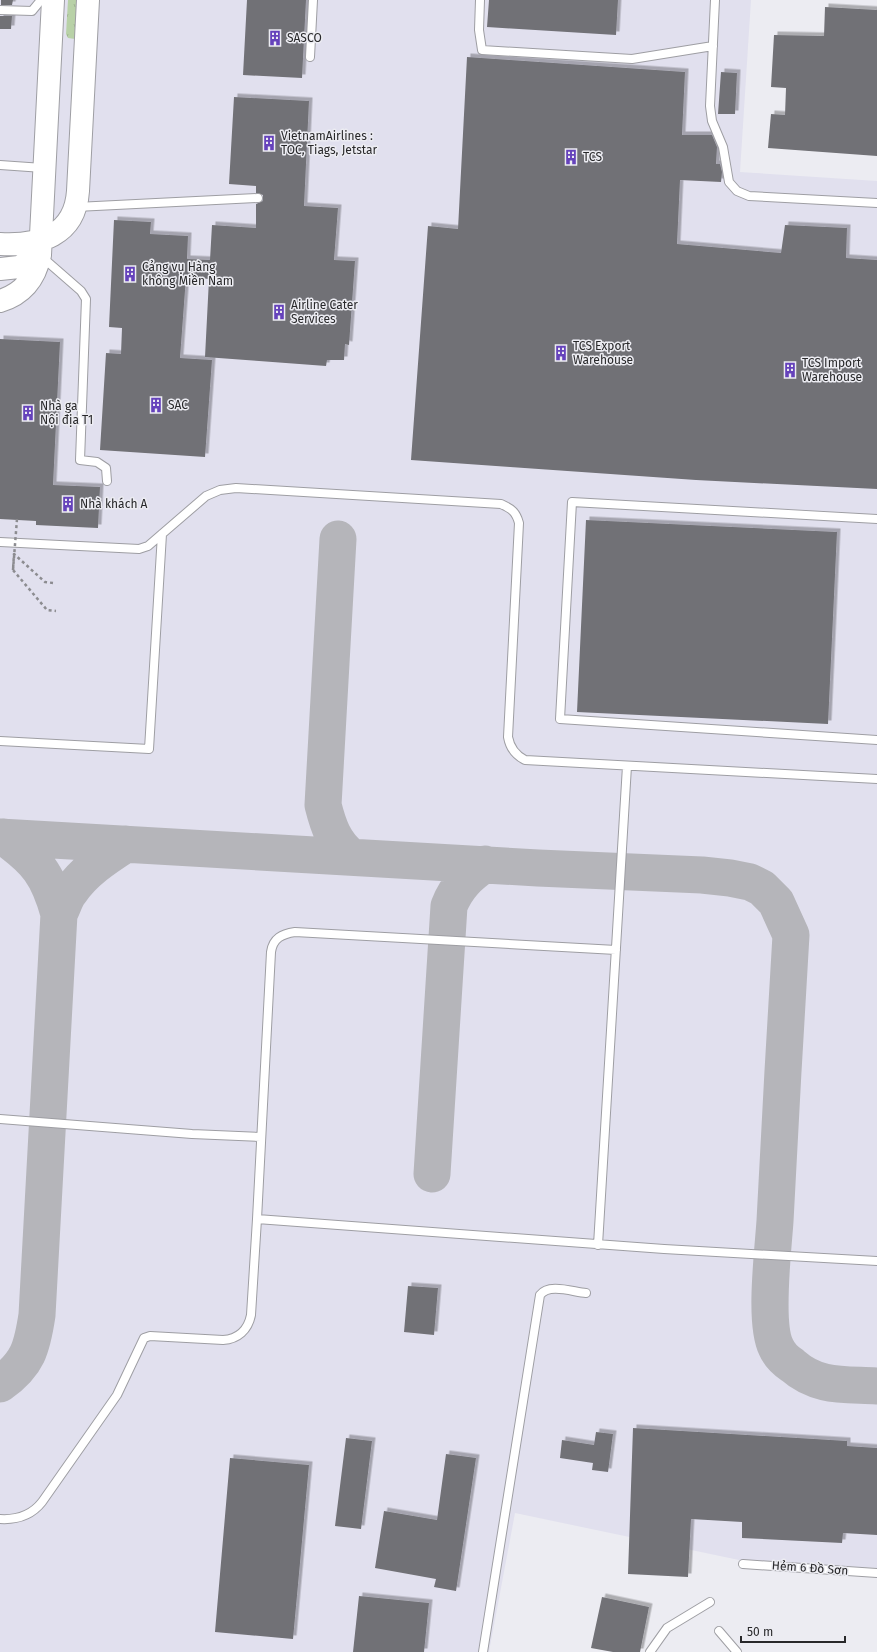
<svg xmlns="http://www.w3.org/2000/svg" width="877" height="1652" font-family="'Fira Sans',sans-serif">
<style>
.built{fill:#e1e0ee}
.grass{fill:url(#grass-tufts)}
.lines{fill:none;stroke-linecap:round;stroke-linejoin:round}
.taxiway{stroke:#b5b5ba;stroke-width:37}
.building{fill:#717176;filter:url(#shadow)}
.lane-casing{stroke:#9e9ea3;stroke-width:10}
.secondary-casing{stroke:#9e9ea3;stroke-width:24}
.path{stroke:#8c8c90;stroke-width:2.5;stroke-dasharray:3 3;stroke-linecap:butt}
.lane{stroke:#fff;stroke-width:8}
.secondary{stroke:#fff;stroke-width:22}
.path-bridge{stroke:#8c8c90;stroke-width:2.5;stroke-dasharray:3 3;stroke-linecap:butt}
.labels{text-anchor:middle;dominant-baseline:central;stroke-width:3;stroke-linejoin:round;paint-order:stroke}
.poi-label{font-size:12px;fill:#28282a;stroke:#ececf2;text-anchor:start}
.street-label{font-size:12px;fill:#28282a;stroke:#ececf2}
</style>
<defs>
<pattern id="grass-tufts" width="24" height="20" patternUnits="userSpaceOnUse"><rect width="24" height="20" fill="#b8d1a7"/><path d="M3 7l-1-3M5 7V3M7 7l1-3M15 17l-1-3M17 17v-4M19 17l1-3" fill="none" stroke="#9eb390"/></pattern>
<filter id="shadow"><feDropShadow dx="3.5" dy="-3.5" stdDeviation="0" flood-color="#0004"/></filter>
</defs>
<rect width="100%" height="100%" fill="#ececf2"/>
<path class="built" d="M0 0H751L740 172 877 181V1568L739 1560 515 1513 489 1652H0Z"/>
<path class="grass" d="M68 0H81L75 39 68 38 66 34Z"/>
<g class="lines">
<path class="taxiway" d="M338 539 323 805C328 825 334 844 352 857
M0 837 538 868 702 875 730 878 750 882 762 888 776 902 791 935C785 1030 780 1126 775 1221 773 1251 764 1323 776 1347 779 1354 786 1361 792 1365 818 1388 844 1384 877 1386
M59 914C63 907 65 898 70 892 84 871 106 857 126 844
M432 1174 449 906C457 886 468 876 485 864
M0 1384C28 1364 32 1348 37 1315L59 914C48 874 37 861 4 837"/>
</g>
<path class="building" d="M1 0H13L12 5H1Z
M247 0H306L302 78 243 75Z
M489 0H618L616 35 487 27Z
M825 7 877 10V156L768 148 771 114 785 115 786 88 771 87 774 35 824 36Z
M0 16H12L11 29H0Z
M467 57 685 72 682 135H712L717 147 716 164H720L722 172 721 182 680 180 677 244 781 253 785 225 847 228 846 258 877 260V489L696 480 411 460 428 226 458 229Z
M721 72 737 73 735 114H718Z
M234 97 309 101 304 206 338 208 334 260 355 261 349 345 345 344 344 360H327L326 366 205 357 209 279 186 277 180 358 212 360 205 457 100 450 106 353 121 354 122 328 109 327 114 220 151 222 150 234 188 236 187 259 210 260 212 225 256 228V204L263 201V195L256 193V186L229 184Z
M0 339 60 342 53 485 100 487 98 528 36 525V521L0 519Z
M586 520 837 532 828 724 577 712Z
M408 1286 438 1288 434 1335 404 1332Z
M633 1428 847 1441V1446L877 1448V1535L843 1533 842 1543 742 1538V1522L691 1519 688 1577 628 1574Z
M596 1432 613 1434 608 1472 592 1470 593 1463 560 1458 562 1440 594 1445Z
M346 1438 372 1441 361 1529 335 1526Z
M446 1454 476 1458 456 1591 434 1587 436 1579 375 1568 384 1511 437 1520Z
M230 1458 309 1465 293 1639 215 1632Z
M359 1596 429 1603 424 1652H353Z
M602 1597 649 1607 640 1652H613L591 1648Z"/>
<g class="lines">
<g class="lane-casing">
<path id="lane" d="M480 0 479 30 482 50 632 59 713 46
M715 0 710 106 712 121 723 147 729 182 737 191 749 196 877 203
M0 10 32 11 41 0
M310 57 313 0
M0 165 43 168
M76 207 258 198
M42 257 81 291 86 299 80 460 97 462 106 468 107 481
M877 519 572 502 560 719 877 740
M0 542 139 549 148 546 206 496 220 490 236 488 501 504C512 509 516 512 519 523L508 737C510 748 515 755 525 760L877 779
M0 741 149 749 162 534
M0 1119 192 1134 261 1137
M257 1219 271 952C273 938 282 934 295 932L616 950
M598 1245 627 766
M0 1519C17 1520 31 1516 42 1502L117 1395 144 1338 150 1336 223 1340C238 1339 248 1330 251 1315L257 1219 664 1249 877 1261
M743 1564 877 1573
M719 1631 737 1652
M483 1652 540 1295C549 1283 573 1292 586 1293
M650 1652 667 1628 710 1602"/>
</g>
<g class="secondary-casing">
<path id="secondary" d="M0 244C39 246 75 236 78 191L88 0
M0 269 19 267 40 255
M0 301C23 294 35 279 40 255L53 0"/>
</g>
<path class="path" d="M53 583 45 582 14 554 13 570 47 610 56 611"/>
<use href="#lane" class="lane"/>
<use href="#secondary" class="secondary"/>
<path class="path-bridge" d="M13 570 17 519"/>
</g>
<defs>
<g id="building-bare" transform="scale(1.2)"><path d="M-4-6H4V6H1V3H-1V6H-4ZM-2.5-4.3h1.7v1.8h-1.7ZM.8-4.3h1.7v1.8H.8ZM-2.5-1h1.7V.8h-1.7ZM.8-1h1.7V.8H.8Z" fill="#6542bb" stroke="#ececf2" stroke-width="2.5" paint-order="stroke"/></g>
</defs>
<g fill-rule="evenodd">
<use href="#building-bare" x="275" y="38"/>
<use href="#building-bare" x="269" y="143"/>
<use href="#building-bare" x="571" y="157"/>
<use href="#building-bare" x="130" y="274"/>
<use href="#building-bare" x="279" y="312"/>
<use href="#building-bare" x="561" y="353"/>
<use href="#building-bare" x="790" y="370"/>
<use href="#building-bare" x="156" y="405"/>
<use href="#building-bare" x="28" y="413"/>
<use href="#building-bare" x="68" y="504"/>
</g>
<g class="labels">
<g class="poi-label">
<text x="287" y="38">SASCO</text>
<text x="281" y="136">VietnamAirlines :<tspan x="281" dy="14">TOC, Tiags, Jetstar</tspan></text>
<text x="583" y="157">TCS</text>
<text x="142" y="267">Cảng vụ Hàng<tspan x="142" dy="14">không Miền Nam</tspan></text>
<text x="291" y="305">Airline Cater<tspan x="291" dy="14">Services</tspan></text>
<text x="573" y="346">TCS Export<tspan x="573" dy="14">Warehouse</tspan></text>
<text x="802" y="363">TCS Import<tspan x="802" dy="14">Warehouse</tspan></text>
<text x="168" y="405">SAC</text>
<text x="40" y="406">Nhà ga<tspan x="40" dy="14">Nội địa T1</tspan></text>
<text x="80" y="504">Nhà khách A</text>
</g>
<g class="street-label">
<text transform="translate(810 1568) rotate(4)">Hẻm 6 Đồ Sơn</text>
</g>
</g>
<path d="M741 1636v6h104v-6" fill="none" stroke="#28282a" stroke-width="2"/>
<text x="747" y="1636" font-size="12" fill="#28282a" stroke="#ececf2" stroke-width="3" paint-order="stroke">50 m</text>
</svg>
